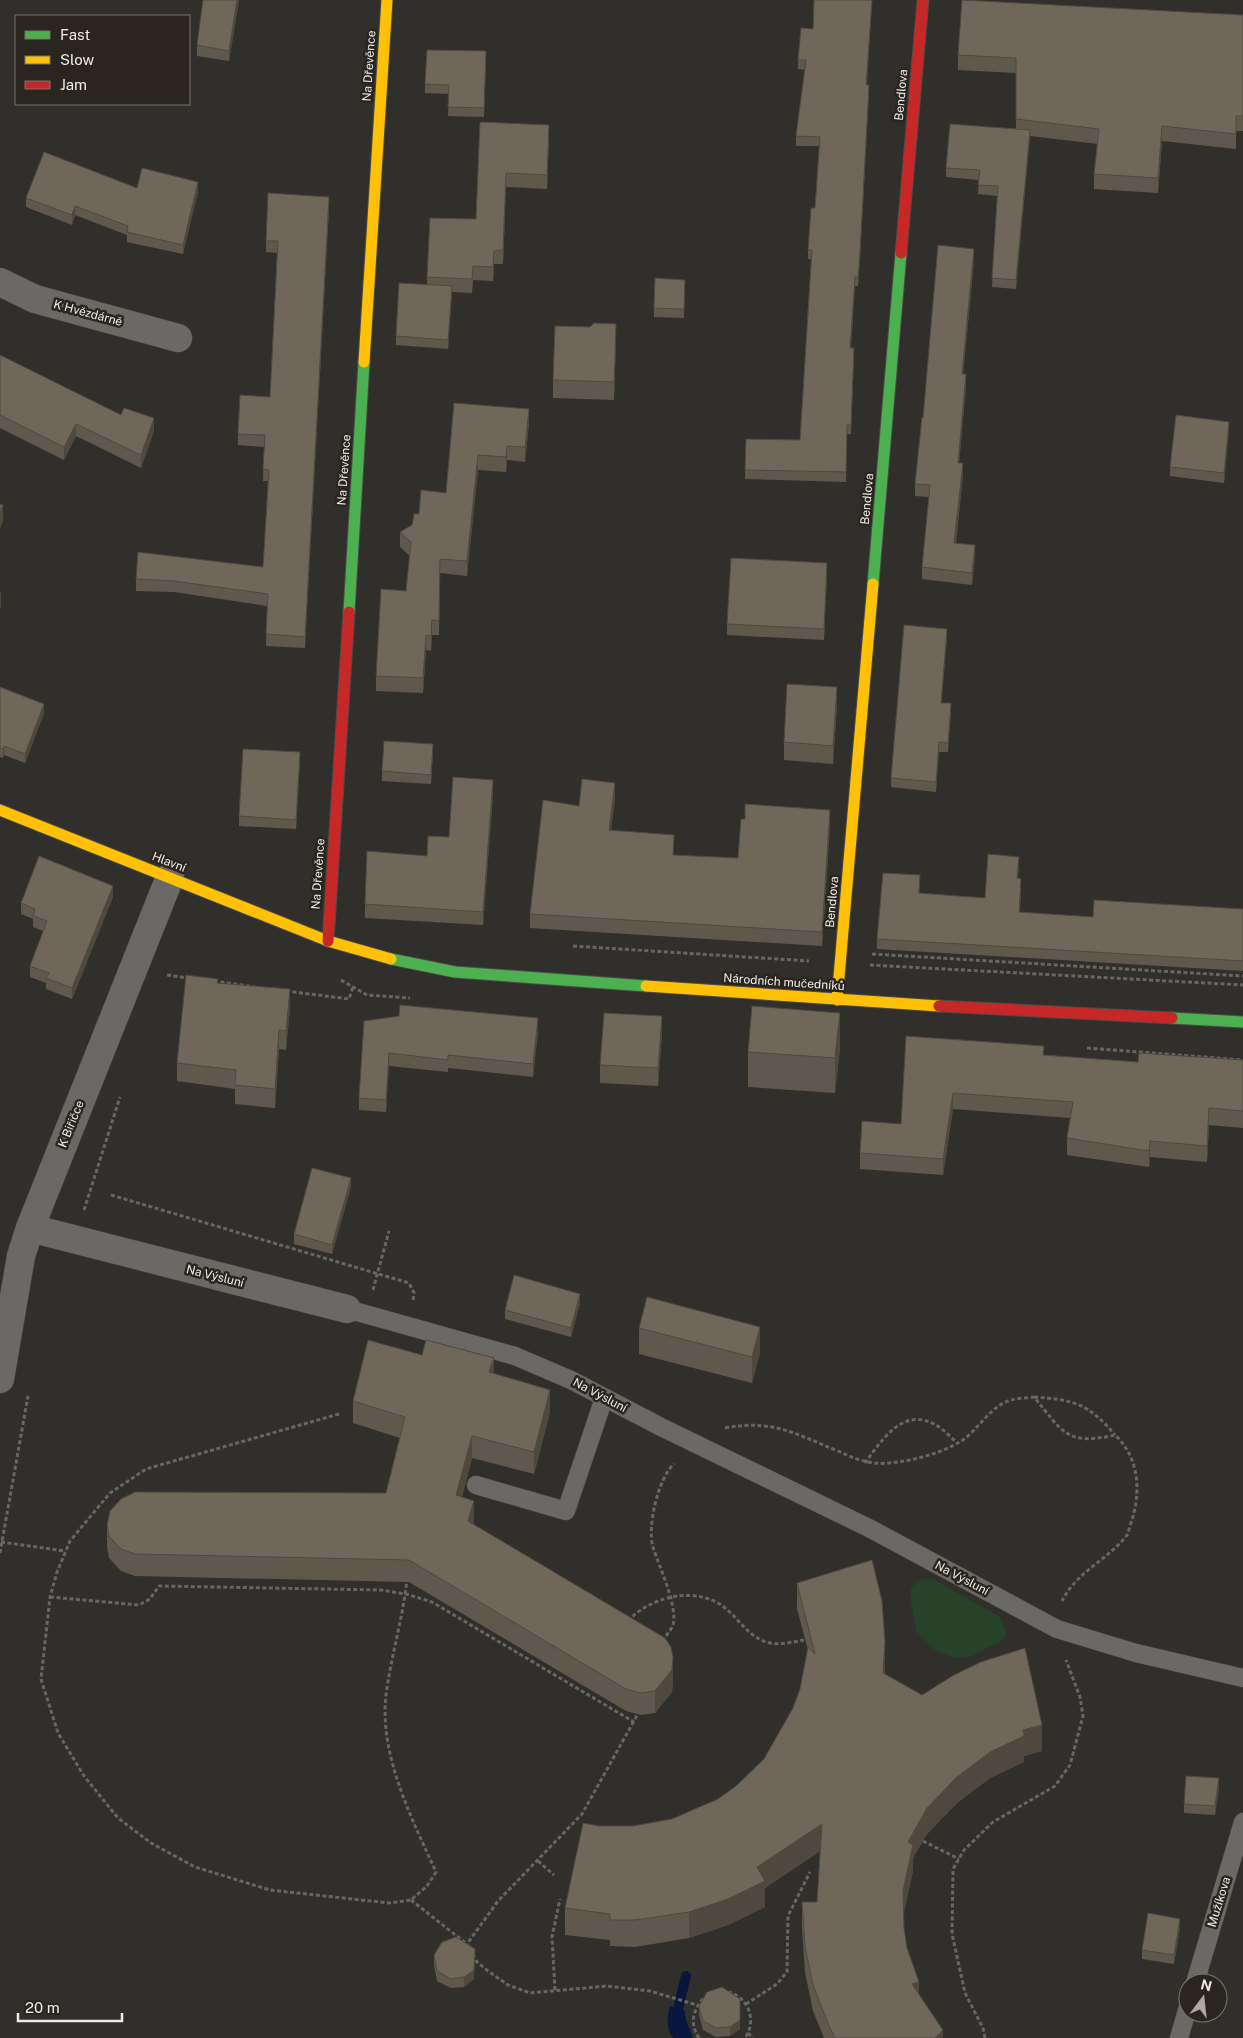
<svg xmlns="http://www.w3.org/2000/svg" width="1243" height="2038" font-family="'Public Sans',sans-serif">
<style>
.green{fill:#264228}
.water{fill:#08173d}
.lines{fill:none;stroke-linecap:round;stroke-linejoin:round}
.stream{stroke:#08173d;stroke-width:10}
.lane-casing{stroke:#4c4a47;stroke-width:19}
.street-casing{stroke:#4c4a47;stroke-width:29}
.fast-casing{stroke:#4c4a47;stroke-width:13}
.slow-casing{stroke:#4c4a47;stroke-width:13}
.jam-casing{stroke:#4c4a47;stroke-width:13}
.path{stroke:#676662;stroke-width:3;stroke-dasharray:4 2.5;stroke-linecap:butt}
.lane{stroke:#6a6966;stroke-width:18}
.street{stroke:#6a6966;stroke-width:28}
.fast{stroke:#4caf50;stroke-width:11}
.slow{stroke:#ffc107;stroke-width:11}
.jam{stroke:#c62828;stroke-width:11}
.path-bridge{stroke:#676662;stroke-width:3;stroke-dasharray:4 2.5;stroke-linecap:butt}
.wall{fill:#5f594d}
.shaded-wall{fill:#4e483f}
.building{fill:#6f675a;stroke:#4e483f}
.labels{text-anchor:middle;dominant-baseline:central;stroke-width:5;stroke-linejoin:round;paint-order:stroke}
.street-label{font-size:12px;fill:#eeebe6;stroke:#2a261f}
</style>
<rect width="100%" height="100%" fill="#312f2b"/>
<path class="green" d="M923 1579H933L1000 1617 1006 1633 1003 1640 972 1656 956 1658 935 1650 916 1631 911 1602V1588L917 1581Z"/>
<path class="water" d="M670 2006 685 2011 686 2020 693 2038H673C666 2030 667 2016 670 2006Z"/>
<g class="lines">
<path class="stream" d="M678 2009 686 1976"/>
<g class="lane-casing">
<path id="lane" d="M347 1309 515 1356 571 1380 661 1427 869 1528 1057 1629 1136 1653 1243 1678
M476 1485 566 1511 604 1398
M1195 1983 1243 1822
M1179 2038 1188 2007"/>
</g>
<g class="street-casing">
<path id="street" d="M0 282 35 299 178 338
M30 1228 347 1309
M0 1379 21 1256 30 1228 170 877"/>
</g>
<g class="fast-casing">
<path id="fast" d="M873 584 901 253
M349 612 364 362
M391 959 455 972 646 986
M1172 1018 1243 1022"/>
</g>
<g class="slow-casing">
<path id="slow" d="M364 362 387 0
M0 810 328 941 391 959
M646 986 939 1006
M837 1000 873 584"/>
</g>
<g class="jam-casing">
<path id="jam" d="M901 253 923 0
M328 941 349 612
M939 1006 1172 1018"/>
</g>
<path class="path" d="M573 946 809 961
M872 954 1243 976
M870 965 1243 985
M167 975 188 978
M341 980 367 995 410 998
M214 981 255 987
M286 991 349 999 353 987
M1087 1048 1243 1060
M111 1195 409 1283 414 1293 413 1301
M84 1210 120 1097
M373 1290 389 1231
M1034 1397C1074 1400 1088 1403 1115 1435
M339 1414 146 1469 110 1493 70 1541 57 1572 50 1597 41 1679 58 1733 84 1776 118 1818 151 1843 195 1867 270 1890 389 1903 411 1900 427 1886 436 1872C412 1819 379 1755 386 1695 391 1656 403 1618 407 1579
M725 1428C772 1419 796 1434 838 1451 855 1459 870 1465 889 1463 912 1461 938 1454 958 1443 978 1432 989 1406 1011 1400 1018 1398 1027 1398 1034 1397 1063 1432 1066 1446 1115 1435 1139 1457 1141 1491 1132 1520 1130 1525 1129 1531 1127 1535 1108 1560 1077 1571 1062 1601
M865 1463C882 1440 903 1406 936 1425 944 1430 951 1437 957 1443
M1 1542 65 1551
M0 1553 28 1396
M50 1597 139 1605 150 1599 159 1586 381 1590 406 1594 432 1602 634 1722
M662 1641C666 1636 671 1630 673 1625 678 1605 659 1567 653 1547 647 1527 658 1478 674 1464
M923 1841 959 1859
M538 1861 554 1875
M411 1900 467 1944
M469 1947 467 1944 498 1901 582 1814 639 1712
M473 1954 477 1962 488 1971 508 1985 530 1993 607 1986 650 1991 697 2005
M555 1990 552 1937 560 1899
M728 1992C749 1997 757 2021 745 2038
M746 2004 777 1984 787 1972 788 1916 810 1872
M748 2033 753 2038
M699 2038C689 2023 693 2009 705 1997
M985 2038 983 2028 965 1993 952 1934 953 1869 964 1850 993 1822 1055 1786 1070 1765 1083 1716 1080 1697 1066 1660"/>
<use href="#lane" class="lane"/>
<use href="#street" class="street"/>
<use href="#fast" class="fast"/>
<use href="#slow" class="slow"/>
<use href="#jam" class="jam"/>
<path class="path-bridge" d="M628 1621C651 1596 697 1585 725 1608 740 1620 750 1639 770 1643 781 1645 793 1642 804 1640"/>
</g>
<path class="wall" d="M203 0H239L229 61 197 56V45Z
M814 0H872L867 85 869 95 860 261 858 286H855L851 348 854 358 851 434H847L846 482 745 479V470L800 440 811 259H808V250L815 208 819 146H796V136L805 70 798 69V60L813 29Z
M1243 15V131H1236V149L1162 141 1158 193 1094 189V174L1098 144 1030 136 1016 289 992 287 997 196 978 194 979 180 946 177V168L1016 129V73L958 70V55Z
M486 61 484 117 448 116 449 94 425 93V84Z
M480 122 549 139 547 189 506 187 503 264H494L493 281 473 280 472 293 452 292 448 349 396 345V336L427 285V277L476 219Z
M137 188 198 191 183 254 127 242V235L75 215 72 225 26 207V198Z
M329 209 305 648 266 646 267 606 174 592 136 591V579L263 567 268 481H263L264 447 238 445V434L270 397 277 253 266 252V241Z
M974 261 963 374 966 386 959 463 963 475 956 543 975 557 972 585 922 579V567L929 497 915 496V484L923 418Z
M685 280 684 318 654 317V308Z
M616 342 614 400 553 398V380Z
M0 355 154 431 141 468 76 436 64 460 0 428Z
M454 403 529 423 525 462 507 460 506 472 478 470 467 576 440 573 439 635H432L431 651 426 650 423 693 376 691V676L406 591 410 556 400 547V532L412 525 419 514 446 493Z
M1229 431 1224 483 1170 476V467Z
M827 575 824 640 727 635V624Z
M947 638 941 703 951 713 948 752H939L936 792 891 787V778Z
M0 687 44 713 25 763 4 755 3 758 0 757Z
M837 705 833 764 784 760V742Z
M433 753 431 784 382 781V771Z
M300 761 296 829 239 826V816Z
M493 794 483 925 365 918V904L427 856 449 837Z
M615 798 611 830 674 855 738 858 830 825 822 946 530 928V914L579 806Z
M1019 868 1018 879 1021 889 1020 912 1093 917 1243 909V971L877 949V939L920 893 985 898Z
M113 897 72 999 46 989V983L30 977V966L43 931 33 927V919L21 914V903Z
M218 983 290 1008 286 1050 279 1049 275 1108 235 1104V1089L177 1081V1063Z
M364 1021 538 1031 533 1077 448 1068V1072L389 1066 386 1112 359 1110V1098Z
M662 1034 658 1086 600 1083V1065Z
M906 1036 1044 1055 1138 1062 1243 1060V1128L1209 1125 1207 1162 1150 1157 1149 1167 1067 1155V1138L1070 1118 953 1109 943 1175 860 1169V1153L901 1124Z
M840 1048 835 1093 748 1087V1052Z
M351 1187 332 1254 294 1244V1234Z
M580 1303 571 1337 505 1319V1310Z
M639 1328 760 1353 752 1383 639 1354Z
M494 1374 550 1412 534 1474 472 1458 462 1497 474 1523 473 1525 673 1679 672 1692 655 1713 641 1715 626 1711 409 1582 135 1576 121 1571 109 1558 107 1547V1525L386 1493 400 1438 353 1423V1401Z
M797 1583 885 1668V1674L922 1695 1042 1751 1024 1756V1762L990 1778 957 1803 927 1834 913 1858V1871L903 1915 904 1928 907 1948 919 1995 943 2038H824L813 2011 805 1972 802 1928V1902H817L820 1851 765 1888V1907L728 1925 689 1938 635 1947 610 1946V1940L565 1935V1908L599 1826H633L672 1819 718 1799 736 1786 764 1759 793 1708 800 1689 808 1650 797 1609Z
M1219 1788 1215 1815 1184 1813V1804Z
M1180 1928 1174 1964 1142 1959V1950Z
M434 1955 474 1979 464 1987 451 1988 437 1981 434 1965Z
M699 2006 740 2008V2029L730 2036 716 2037 703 2030 699 2015Z"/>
<path class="shaded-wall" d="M237 0H239L229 61V51Z
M872 0 866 95V85Z
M869 85 860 261 858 286V277Z
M549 125V139L547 189V175Z
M1162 126V141L1158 193V178Z
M1030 130V139L1016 289V280Z
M506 173V187L503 264V250Z
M198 182V191L183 254V245Z
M329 197V209L305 648V637Z
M75 206V215L72 225V215Z
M974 249V261L962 386V374Z
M494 251V264L493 281V267Z
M855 277V286L850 358V348Z
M452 286V296L448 349V340Z
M616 324V342L614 400V382Z
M966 374V386L958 475V463Z
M529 409V423L525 462V447Z
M154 418V431L141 468V455Z
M1229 422V431L1224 483V473Z
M76 424V436L64 460V447Z
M507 446V460L506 472V457Z
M478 455V470L467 576V561Z
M963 463V475L954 555V543Z
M3 505V521L0 529V514Z
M975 545V557L972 585V573Z
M827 563V575L824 640V629Z
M1 591V607L0 610V594Z
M432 620V635L431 651V636Z
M947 629V638L941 712V703Z
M426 635V650L423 693V678Z
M837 687V705L833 764V746Z
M951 703V713L948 752V743Z
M44 704V713L25 763V754Z
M939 742V752L936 792V782Z
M433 744V753L431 784V775Z
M4 746V755L3 758V749Z
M300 752V761L296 829V820Z
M493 780V794L483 925V912Z
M615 783V798L609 844V830Z
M830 810V825L822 946V932Z
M1021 879V889L1019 922V912Z
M113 886V897L72 999V988Z
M290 989V1008L286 1050V1031Z
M840 1013V1048L835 1093V1058Z
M662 1016V1034L658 1086V1068Z
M538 1018V1031L533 1077V1064Z
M279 1030V1049L275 1108V1089Z
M389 1053V1066L386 1112V1100Z
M953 1093V1109L943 1175V1159Z
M1209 1108V1125L1207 1162V1146Z
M1150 1141V1157L1149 1167V1151Z
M351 1178V1187L332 1254V1245Z
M580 1294V1303L571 1337V1328Z
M760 1327V1353L752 1383V1357Z
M494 1358V1380L489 1372Z
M550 1390V1412L534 1474V1452Z
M472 1436V1458L456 1518V1495Z
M474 1501V1523L468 1544V1521Z
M885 1642V1668L883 1699V1673Z
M673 1657V1679L672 1692 655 1713V1691Z
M1042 1725V1751L1024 1756V1762L990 1778 957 1803 927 1834 913 1858V1871L903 1917V1891L908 1842 927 1808 957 1777 990 1752 1023 1730Z
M1219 1778V1788L1215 1815V1806Z
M822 1824V1850L765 1888V1907L728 1925 689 1938V1912Z
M1180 1919V1928L1174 1964V1955Z
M475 1949 474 1979 464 1987V1977Z
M919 1982V2008L912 1984Z
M740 1999V2029L730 2036V2027Z
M943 2030V2038H935Z"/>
<path class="building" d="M203 0H237L229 51 197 45Z
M814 0H872L866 85H869L860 251 858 277H855L850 348H854L851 425H847L846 472 745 470 746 439 800 440 812 250H808L811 208H815L820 137 796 136 806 60H798L801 28 813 29Z
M962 0 1243 15V116H1236V134L1162 126 1158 178 1094 174 1099 129 1016 119V58L958 55Z
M427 50 486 51 484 108 448 107 449 85 425 84Z
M480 122 549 125 547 175 506 173 503 250 494 251 493 267 473 266 472 279 427 277 430 218 476 219Z
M950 124 1030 130 1016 280 992 278 998 186 978 185 980 170 946 168Z
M44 152 137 188 142 168 198 182 183 245 127 232 128 226 75 206 72 215 26 198Z
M268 193 329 197 305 637 266 634 268 594 174 581 136 579 138 552 263 567 269 470 263 469 265 435 238 434 240 395 270 397 278 241H266Z
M938 245 974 249 962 374H966L958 463H963L954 543 975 545 972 573 922 567 930 485 915 484 922 417 923 418Z
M655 278 685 280 684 309 654 308Z
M399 283 452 286 448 340 396 336Z
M594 323 616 324 614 382 553 380 555 326 590 327Z
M0 355 121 415 124 408 154 418 141 455 76 424 64 447 0 415Z
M454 403 529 409 525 447 507 446 506 457 478 455 467 561 440 559 439 621 432 620 431 636 426 635 423 678 376 676 381 589 406 591 411 542 400 532 412 525 414 514H419L421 490 446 493Z
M1176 415 1229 422 1224 473 1170 467Z
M0 504 3 505 0 514Z
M731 558 827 563 824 629 727 624Z
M904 625 947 629 941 703H951L948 743 939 742 936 782 891 778Z
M787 684 837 687 833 746 784 742Z
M0 687 44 704 25 754 4 746 3 749 0 748Z
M384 741 433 744 431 775 382 771Z
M243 749 300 752 296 820 239 816Z
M453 777 493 780 483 912 365 904 367 851 427 856 428 836 449 837Z
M582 779 615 783 609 830 674 835 673 855 738 858 741 819H745V804L830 810 822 932 530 914 543 800 579 806Z
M988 854 1019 857 1017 878 1021 879 1019 912 1093 917 1094 900 1243 909V961L877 939 883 873 920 875 919 893 985 898Z
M39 856 113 886 72 988 46 978 49 973 30 966 47 921 33 916 35 909 21 903Z
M186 975 218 979 217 983 290 989 286 1031 279 1030 275 1089 235 1085 236 1070 177 1063Z
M400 1005 538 1018 533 1064 448 1055V1060L389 1053 386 1100 359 1098 364 1021 399 1016Z
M752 1006 840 1013 835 1058 748 1052Z
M604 1013 662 1016 658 1068 600 1065Z
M906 1036 1044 1046 1043 1055 1138 1062 1139 1053 1243 1060V1111L1209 1108 1207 1146 1150 1141 1149 1151 1067 1138 1073 1102 953 1093 943 1159 860 1153 862 1121 901 1124Z
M312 1168 351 1178 332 1245 294 1234Z
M514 1275 580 1294 571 1328 505 1310Z
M647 1297 760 1327 752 1357 639 1328Z
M368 1340 422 1355 426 1340 494 1358 489 1372 550 1390 534 1452 472 1436 456 1495 474 1501 468 1521 665 1638 671 1647 673 1657 672 1670 655 1691 641 1693 626 1689 409 1560 135 1554 121 1549 109 1536 107 1525 110 1511 121 1499 135 1492 386 1493 405 1417 353 1401Z
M872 1560 882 1601 885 1642 883 1673 922 1695 954 1675 981 1662 1025 1648 1042 1725 1023 1730 1024 1736 990 1752 957 1777 927 1808 908 1842 913 1845 903 1891 904 1928 907 1948 919 1982 912 1984 943 2030 935 2038H835L829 2026 813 1985 805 1946 802 1902H817L822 1824 757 1867 765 1881 728 1899 689 1912 635 1920H610V1914L565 1908 583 1823 599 1826H633L672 1819 718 1799 736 1786 764 1759 793 1708 800 1689 808 1647 815 1654 797 1583Z
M1186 1776 1219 1778 1215 1806 1184 1804Z
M1148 1913 1180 1919 1174 1955 1142 1950Z
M456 1937 475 1949 474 1970 464 1977 451 1979 437 1971 434 1955 442 1942Z
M722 1987 740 1999V2020L730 2027 716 2028 703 2021 699 2006 707 1992Z"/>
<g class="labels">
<g class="street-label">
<text transform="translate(369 66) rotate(-86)">Na Dřevěnce</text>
<text transform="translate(901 95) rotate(-85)">Bendlova</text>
<text transform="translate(88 313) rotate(15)">K Hvězdárně</text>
<text transform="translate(344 470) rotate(-86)">Na Dřevěnce</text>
<text transform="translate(867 499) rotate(-85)">Bendlova</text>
<text transform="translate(169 862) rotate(21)">Hlavní</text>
<text transform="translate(318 874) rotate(-86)">Na Dřevěnce</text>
<text transform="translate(832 902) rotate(-85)">Bendlova</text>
<text transform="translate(784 982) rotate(4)">Národních mučedníků</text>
<text transform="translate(71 1124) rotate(-68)">K Biřičce</text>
<text transform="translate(215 1276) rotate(14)">Na Výsluní</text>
<text transform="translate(600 1395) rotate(28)">Na Výsluní</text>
<text transform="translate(962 1578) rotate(28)">Na Výsluní</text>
<text transform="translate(1219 1902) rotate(-73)">Mužíkova</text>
</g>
</g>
<rect x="15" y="15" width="175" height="90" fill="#2a261f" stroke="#78756f"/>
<rect x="25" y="31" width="25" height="8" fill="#4caf50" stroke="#78756f"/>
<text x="60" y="40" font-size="15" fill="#eeebe6">Fast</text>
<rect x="25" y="56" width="25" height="8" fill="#ffc107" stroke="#78756f"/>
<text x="60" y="65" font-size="15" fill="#eeebe6">Slow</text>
<rect x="25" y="81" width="25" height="8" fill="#c62828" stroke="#78756f"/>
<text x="60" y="90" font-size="15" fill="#eeebe6">Jam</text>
<g transform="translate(1203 1998) rotate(15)"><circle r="24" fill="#2a261f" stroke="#78756f"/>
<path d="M0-4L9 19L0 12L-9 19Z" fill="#aca9a5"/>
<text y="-8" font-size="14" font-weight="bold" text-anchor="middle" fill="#eeebe6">N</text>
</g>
<path d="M18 2013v8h104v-8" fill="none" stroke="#eeebe6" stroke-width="2.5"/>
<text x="25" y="2013" font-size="15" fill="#eeebe6" stroke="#2a261f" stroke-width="4" paint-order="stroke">20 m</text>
</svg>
